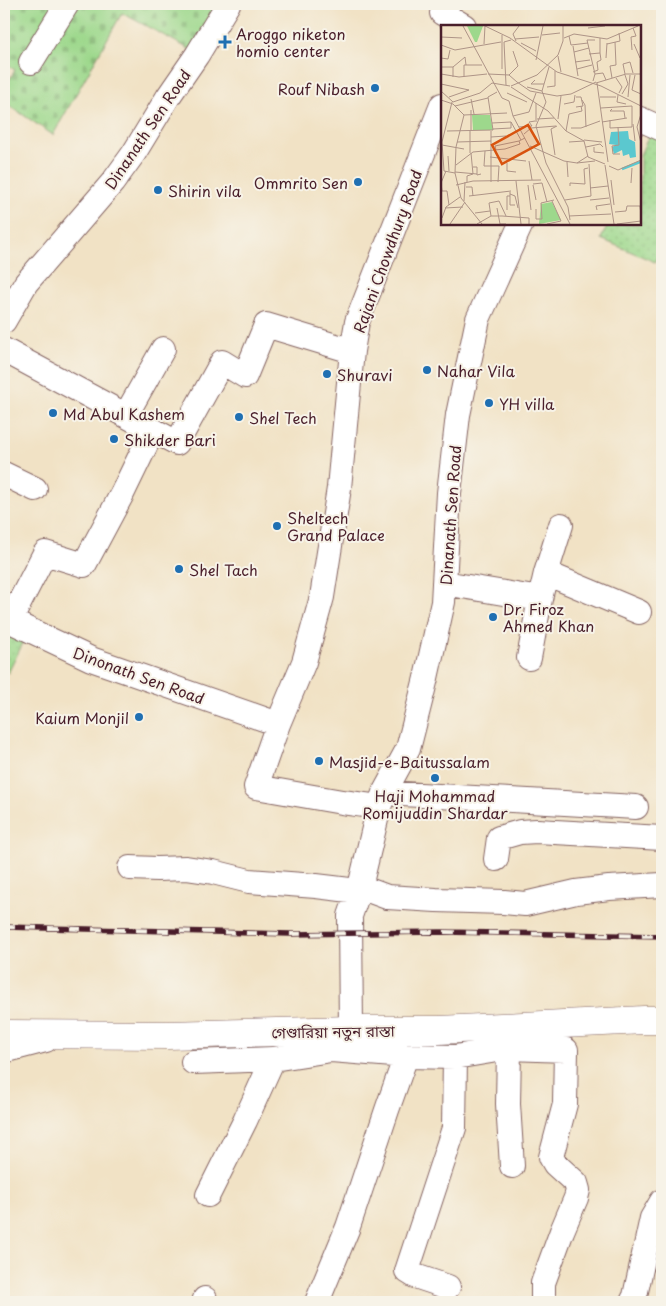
<svg xmlns="http://www.w3.org/2000/svg" width="666" height="1306" font-family="'Playpen Sans','Noto Sans Bengali',sans-serif">
<style>
.cemetery{fill:url(#cemetery-stones);stroke:#747c5c}
.park{fill:url(#park-dots);stroke:#747c5c}
.lines{fill:none;stroke-linecap:round;stroke-linejoin:round}
.street-casing{stroke:#846361;stroke-width:26}
.primary-casing{stroke:#846361;stroke-width:29}
.street{stroke:#fff;stroke-width:24}
.primary{stroke:#fff;stroke-width:28}
.rail-casing{stroke:#4a1f2b;stroke-width:5.5}
.rail{stroke:#f7f3e8;stroke-width:4;stroke-dasharray:11;stroke-linecap:butt}
.poi-dot{fill:#1f6fb2;stroke:#f7f3e8;stroke-width:2}
.labels{text-anchor:middle;dominant-baseline:central;stroke-width:4;stroke-linejoin:round;paint-order:stroke}
.poi-label{font-size:15px;fill:#4a1f2b;stroke:#f7f3e8;text-anchor:start}
.street-label{font-size:15px;fill:#4a1f2b;stroke:#f7f3e8}
.inset-river{fill:none;stroke:#5bc8cf;stroke-width:2.5}
.inset-road{fill:none;stroke:#ae9487;stroke-width:1}
.view{fill:#d8530f;fill-opacity:0.15;stroke:#d8530f;stroke-width:2.5}
.inset-edge{fill:none;stroke:#4a1f2b;stroke-width:2.5}
</style>
<defs>
<pattern id="cemetery-stones" width="16" height="16" patternUnits="userSpaceOnUse" patternTransform="scale(1.25)"><rect width="16" height="16" fill="#9dd88c"/><path d="M2 7V4a2 2 0 0 1 4 0v3zM10 15v-3a2 2 0 0 1 4 0v3z" fill="#89b979"/></pattern>
<pattern id="park-dots" width="8" height="8" patternUnits="userSpaceOnUse" patternTransform="scale(1.25)"><rect width="8" height="8" fill="#9dd88c"/><path d="M2 2h.1M6 6h.1" fill="none" stroke="#89b979" stroke-width="1.8" stroke-linecap="round"/></pattern>
</defs>
<rect width="100%" height="100%" fill="#f7f3e8"/>
<filter id="ink" filterUnits="userSpaceOnUse"><feTurbulence type="fractalNoise" baseFrequency=".02" numOctaves="2"/><feDisplacementMap in="SourceGraphic" scale="10" xChannelSelector="R" yChannelSelector="G"/><feConvolveMatrix kernelMatrix="1 2 1 2 8 2 1 2 1" color-interpolation-filters="sRGB"/></filter>
<filter id="wash" filterUnits="userSpaceOnUse"><feTurbulence type="fractalNoise" baseFrequency=".0096" numOctaves="4" result="noise"/><feDisplacementMap in="SourceGraphic" scale="20" xChannelSelector="R" yChannelSelector="G"/><feGaussianBlur stdDeviation="1.12" result="paint"/><feColorMatrix in="noise" values="0 0 0 0 0 0 0 0 0 0 0 0 0 0 0 0 0 1.4 0 .05"/><feComposite in="paint" operator="in"/></filter>
<g filter="url(#wash)">
<rect width="100%" height="100%" fill="#f1e2c5"/>
<path class="cemetery" d="M4 4H221L193 51 122 13 53 135 4 102V89L15 70 4 63Z"/>
<path class="park" d="M650 133 662 138V247L655 262 601 239 608 224H640V155Z
M11 624 28 633 8 673 4 671V639Z"/>
</g>
<g filter="url(#ink)">
<g class="lines">
<g class="street-casing">
<path id="street" d="M448 4 442 13 464 26
M31 62 67 4
M640 119 662 129
M4 321 26 283 113 182 134 153 168 97 197 55 228 4
M4 350 177 443 222 362 245 376 266 325 352 351
M126 415 163 349
M4 474 35 489
M546 573 639 612
M444 583 540 599 546 573 561 525
M4 618 91 659 278 724
M10 621 45 553 84 565 122 494 153 430
M529 658 540 599
M384 793 636 807
M379 807 384 793 408 749 426 678 443 602 449 493 458 415 478 319 521 224
M496 859 499 838 520 832 537 831 662 838
M130 868 157 869 186 868 213 872 249 881 316 886 358 891
M360 887 387 897 436 900 504 902 525 904 576 892 609 888 662 885
M351 1030 350 916 360 887 379 807 342 802 256 787 278 724 304 662 322 597 339 488 352 351 357 322 442 105
M509 1048 508 1104 512 1166
M4 1051 46 1040
M193 1062 273 1059 331 1050 406 1056 455 1057 509 1048 566 1050 565 1104 551 1157 555 1164 576 1183 578 1190 576 1198 562 1231 543 1283V1302
M208 1195 245 1121 273 1059
M448 1287 415 1276 407 1271 454 1128 455 1057
M204 1302 205 1299
M317 1302 348 1227 387 1110 406 1056
M632 1302 635 1296 652 1218 662 1201"/>
</g>
<g class="primary-casing">
<path id="primary" d="M4 1034 168 1035 351 1030H439L644 1020H662"/>
</g>
<use href="#street" class="street"/>
<use href="#primary" class="primary"/>
<g class="rail-casing">
<path id="rail" d="M4 927 291 934 441 932 662 936"/>
</g>
<use href="#rail" class="rail"/>
</g>
</g>
<g class="poi-dot">
<path d="M222.5 34.5h5v5h5v5h-5v5h-5v-5h-5v-5h5z"/>
<circle cx="375" cy="88" r="5"/>
<circle cx="358" cy="182" r="5"/>
<circle cx="158" cy="190" r="5"/>
<circle cx="427" cy="370" r="5"/>
<circle cx="327" cy="374" r="5"/>
<circle cx="489" cy="403" r="5"/>
<circle cx="53" cy="413" r="5"/>
<circle cx="239" cy="417" r="5"/>
<circle cx="114" cy="439" r="5"/>
<circle cx="277" cy="526" r="5"/>
<circle cx="179" cy="569" r="5"/>
<circle cx="493" cy="617" r="5"/>
<circle cx="139" cy="717" r="5"/>
<circle cx="319" cy="761" r="5"/>
<circle cx="435" cy="778" r="5"/>
</g>
<g class="labels">
<g class="poi-label">
<text x="236" y="33">Aroggo niketon<tspan x="236" dy="17">homio center</tspan></text>
<text x="365" y="88" text-anchor="end">Rouf Nibash</text>
<text x="348" y="182" text-anchor="end">Ommrito Sen</text>
<text x="168" y="190">Shirin vila</text>
<text x="437" y="370">Nahar Vila</text>
<text x="337" y="374">Shuravi</text>
<text x="499" y="403">YH villa</text>
<text x="63" y="413">Md Abul Kashem</text>
<text x="249" y="417">Shel Tech</text>
<text x="124" y="439">Shikder Bari</text>
<text x="287" y="517">Sheltech<tspan x="287" dy="17">Grand Palace</tspan></text>
<text x="189" y="569">Shel Tach</text>
<text x="503" y="608">Dr. Firoz<tspan x="503" dy="17">Ahmed Khan</tspan></text>
<text x="129" y="717" text-anchor="end">Kaium Monjil</text>
<text x="329" y="761">Masjid-e-Baitussalam</text>
<text x="435" y="795" text-anchor="middle">Haji Mohammad<tspan x="435" dy="17">Romijuddin Shardar</tspan></text>
</g>
<g class="street-label">
<text transform="translate(147 129) rotate(-56)">Dinanath Sen Road</text>
<text transform="translate(387 251) rotate(-70)">Rajani Chowdhury Road</text>
<text transform="translate(450 515) rotate(-86)">Dinanath Sen Road</text>
<text transform="translate(139 675) rotate(20)">Dinonath Sen Road</text>
<text transform="translate(333 1031) rotate(-1)">গেণ্ডারিয়া নতুন রাস্তা</text>
</g>
</g>
<g transform="translate(441 25)">
<rect width="200" height="200" fill="#f1e2c5"/>
<path d="M26 1H42L36 17H34ZM111 177 120 195 98 199 100 179Z" fill="#9dd88c"/>
<path d="M31 90H49L52 105H32Z" fill="#9dd88c"/>
<path d="M187 106 188 114 194 117 195 132 189 133 188 129 182 131 181 125 173 129 171 122 175 120 168 119 170 107Z" fill="#5bc8cf"/>
<path class="inset-river" d="M181 144 199 137"/>
<path class="inset-road" d="M22 1 61 73 68 76 72 91 129 199M44 1 69 13 116 47 160 61 200 81M147 3 164 1M61 10V44M101 10 119 8M128 11 130 20 147 18M0 12 21 13M123 13 133 9 166 14 197 1M74 14 98 12M75 16 72 9 78 1M80 18 95 26M43 19 44 1M166 19 179 16 178 8M193 19 199 33M0 20 14 25 60 17M132 21 137 51M191 25 190 12 195 11 192 3M133 27 148 23M148 29 159 28V13M117 31 120 47M0 33 7 34 9 25M165 33 166 18M95 35 102 1M134 37 149 35M0 42H12V52M12 42 24 32 25 40M108 42 101 66 105 77 95 101 105 138 127 182 129 195M136 44 151 40M152 47 157 45 156 37 160 35 159 28M0 49 18 52 46 49M47 49 68 50 76 57M154 49 162 48 165 55M184 49 182 39 189 37 192 48M68 50 77 41 72 26M194 50 191 65 200 69M23 52V40H41M171 53 169 41 175 40 174 17M175 53 181 62 178 68M94 55 90 59H103M152 56 154 49 146 15H154M76 57 89 66 116 71 130 69 155 57M155 58 185 49H200M156 58 167 137M0 59 28 65 8 72M65 60 63 17 70 15M70 61 96 50 117 30 122 16V1M70 62 107 86 125 106 143 116 147 132 164 139M86 62 101 66M106 62 114 61V46M0 66 12 77 39 68 51 58 69 61M66 68 86 77M181 69 187 59 184 50M177 70 176 77 185 79M135 72H140L142 81 135 82M159 72H175M187 72 189 50M30 74 33 89M0 75 12 79 23 90M141 75 144 80 145 102M11 77 1 117 3 146 14 148 20 173 41 199M123 79 133 77 134 70M14 81 47 73M160 83 191 81V102L169 103V95M171 84 169 86H183L184 93M30 85V106M200 89 196 102 200 118M72 91 88 87 95 68M96 94 113 93M117 94 120 71M70 97 80 115M95 97V78M161 97 186 93M51 98 70 97V103L52 104M192 99 194 116M78 102 91 101 88 97 94 96M177 102 178 120 171 121 172 129H179M130 103H140L159 96M6 106 52 105 47 72 56 67M29 106V128M50 106V157M125 106 128 89 141 86 140 81M83 109 90 103 115 101M50 112 65 111M143 115 161 117M16 117 50 116M128 117 143 116M1 120 23 124M89 121 123 136 136 138 147 131M145 122 159 119 162 122M153 122V127L163 128M55 125 54 121 78 116M44 126 43 141H58L57 157M114 130 110 104 116 101M7 131 8 146M49 132 85 136M88 136 91 155M126 137 127 152M66 138V146L75 147M136 138 154 136M15 140 32 127 64 124 79 119 78 116 84 113M164 140 173 199M168 141 177 145 200 135M32 142H36V150L40 149M5 146 0 158 1 166H6L8 180M14 147 36 149M14 148 15 122 23 90 66 88M170 155 173 180M75 156 80 199M26 157V151L32 149 30 128M190 158 191 143M92 159 101 158 106 177M15 160 32 156 100 155M87 160 90 185M92 160 95 175M129 161V158L144 159 143 144 147 143M25 162H31L32 171M149 163 167 161M69 167V180H74M69 169 74 171 77 183M28 171 70 166M124 175 150 171 148 139M149 175 168 173M23 176 24 157M4 183 22 182M56 183 59 199H65M95 184V194H101L100 178 113 175M66 185V171H69M156 185 155 181 169 179M174 187 185 186 186 181H199L200 190M34 188 49 186M50 191 48 178 58 176 65 191M128 191 170 189M1 193 5 182 19 172M9 199 24 177M36 199 50 191H61L88 193V199M106 199 120 196 111 176M176 199 200 196"/>
<path class="view" d="M87 100 98 119 61 139 51 120Z"/>
<rect width="200" height="200" class="inset-edge"/>
</g>
<rect width="666" height="1306" fill="none" stroke="#f7f3e8" stroke-width="20"/>
</svg>
